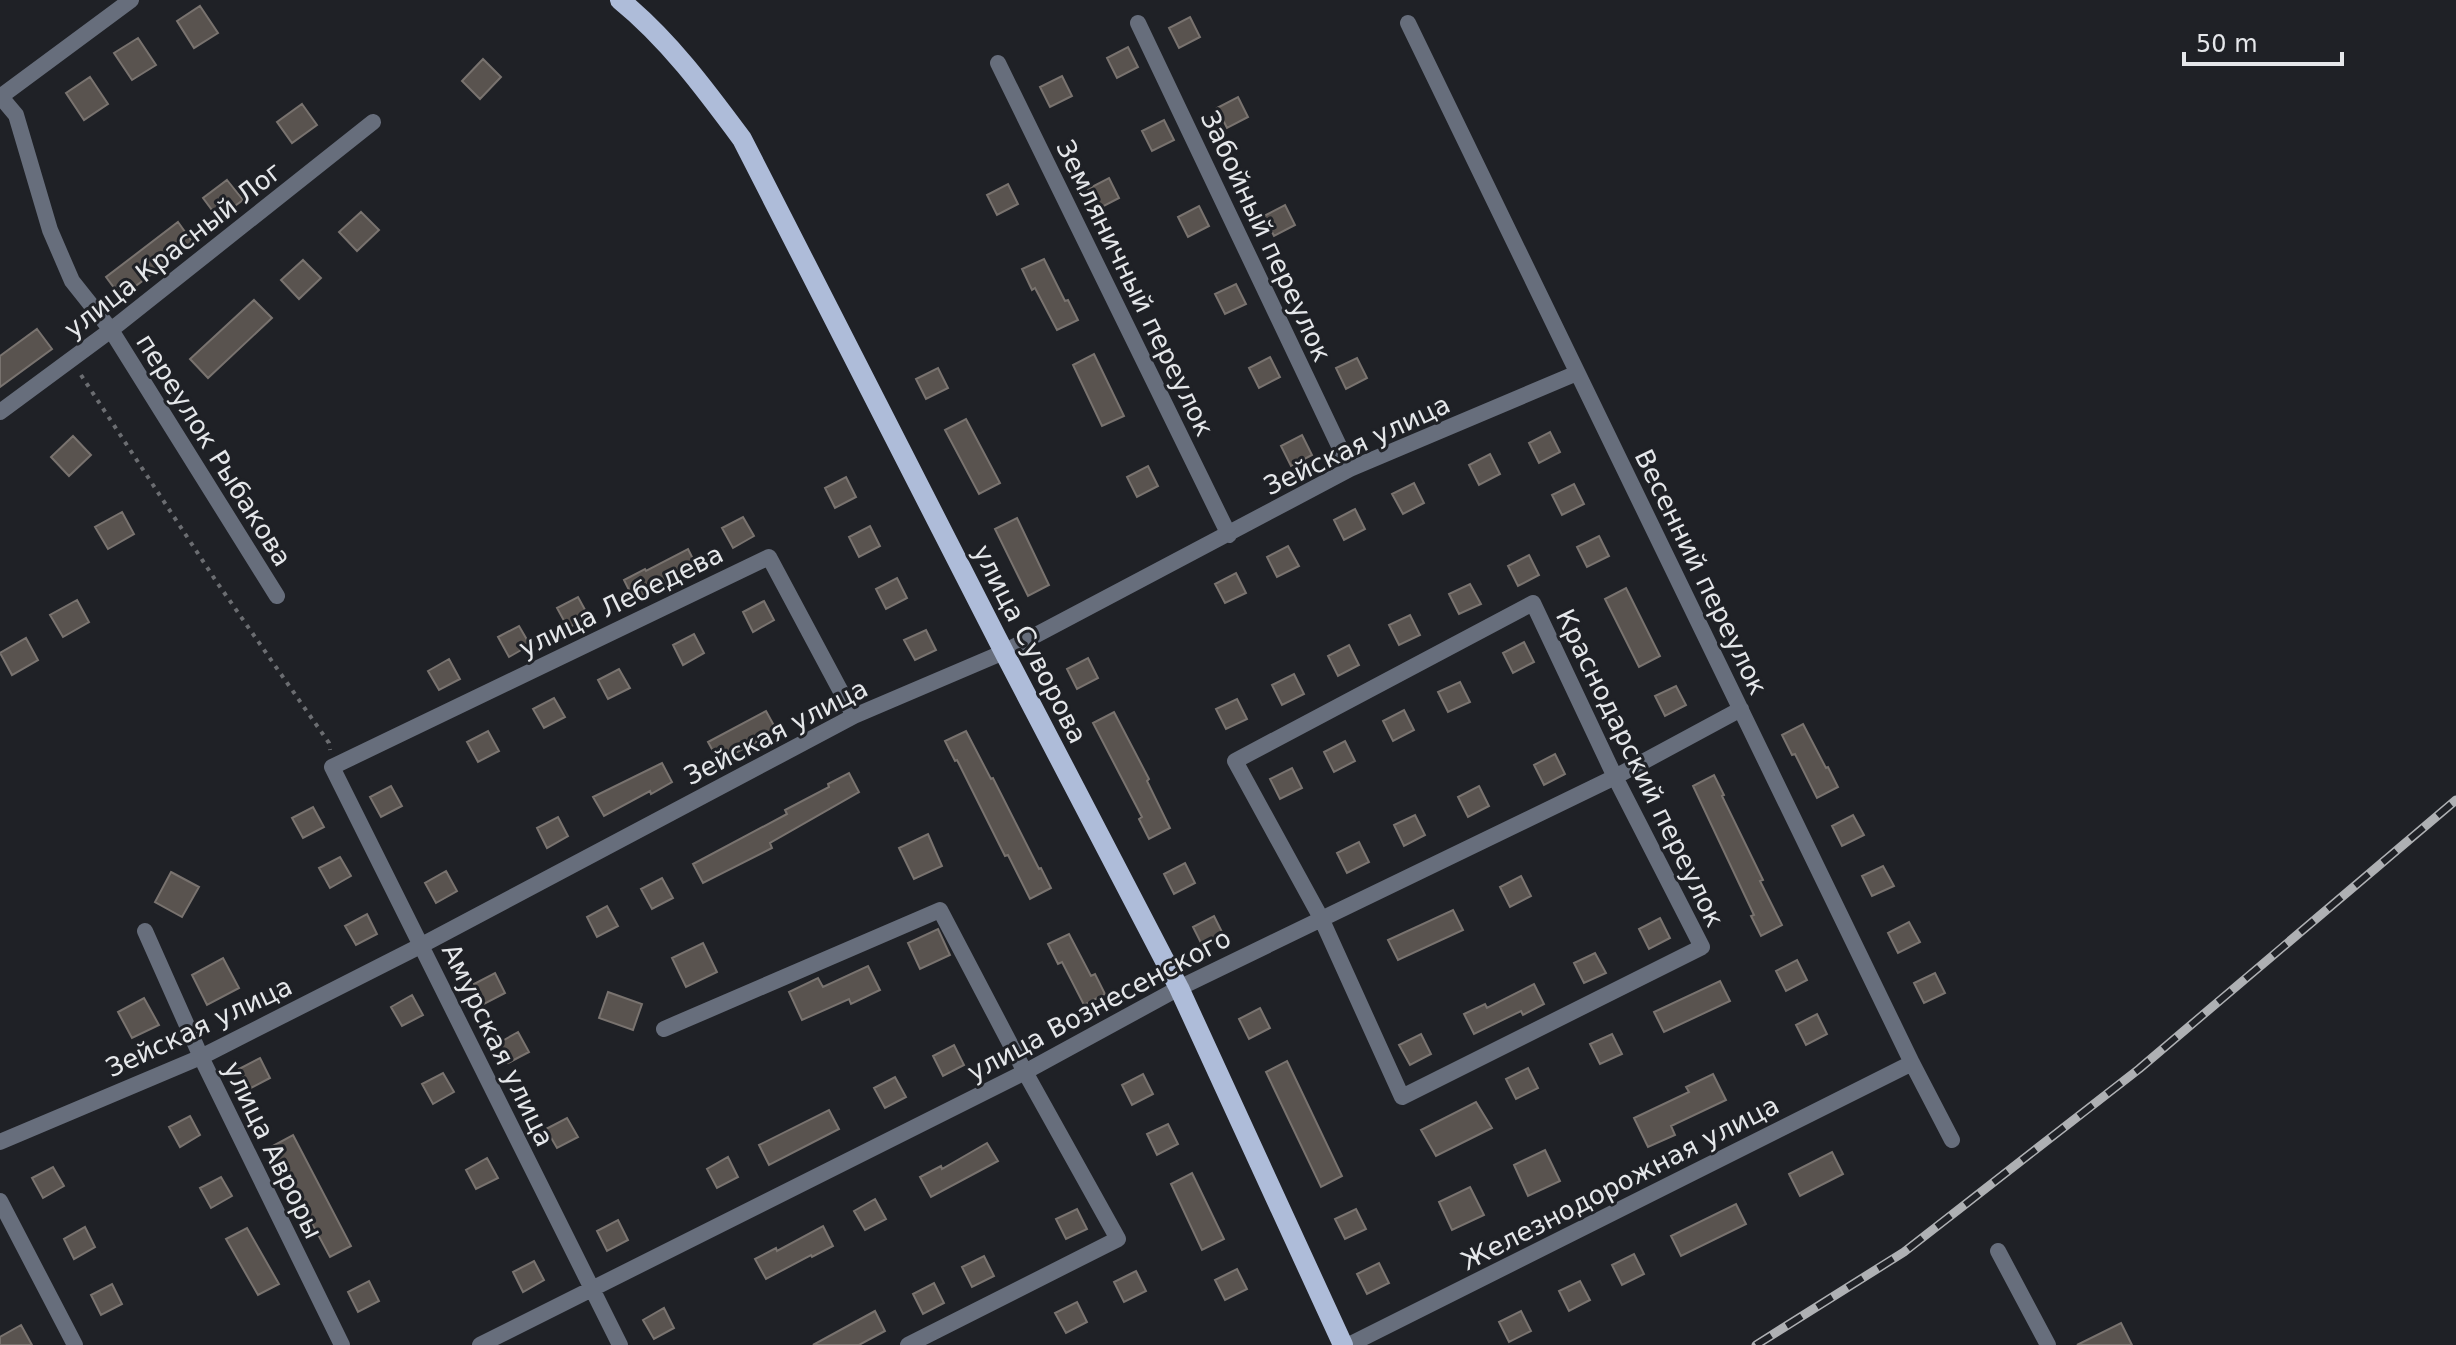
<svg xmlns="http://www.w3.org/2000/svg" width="2456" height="1345" font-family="'DejaVu Sans',sans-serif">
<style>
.building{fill:#59534f;stroke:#79736f;stroke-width:2}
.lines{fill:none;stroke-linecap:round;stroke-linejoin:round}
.path{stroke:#6b6d71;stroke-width:4;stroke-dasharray:4 6;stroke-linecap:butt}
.street{stroke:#676e7c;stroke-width:16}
.primary{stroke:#aebcd9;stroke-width:20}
.rail-casing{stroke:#aeb0b3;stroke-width:9}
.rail{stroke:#1f2126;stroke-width:6;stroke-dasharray:18;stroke-linecap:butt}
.labels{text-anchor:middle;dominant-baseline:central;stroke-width:6;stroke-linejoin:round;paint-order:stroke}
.street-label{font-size:26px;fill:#e5e7ea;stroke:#1f2126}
</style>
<rect width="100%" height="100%" fill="#1f2126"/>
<path class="building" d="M200 6 218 33 194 48 177 21Z
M1190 17 1200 37 1179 48 1169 28Z
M138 38 156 65 132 80 114 53Z
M1128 47 1138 67 1117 78 1107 58Z
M483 59 501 77 480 99 462 81Z
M1062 76 1072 96 1050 107 1040 87Z
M90 77 108 104 84 120 66 93Z
M1238 97 1248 117 1227 128 1217 108Z
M302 104 317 125 292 143 277 122Z
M1164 120 1174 140 1152 151 1142 131Z
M1109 178 1119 198 1098 209 1088 189Z
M227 180 243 200 218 218 203 198Z
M1008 184 1018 204 997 215 987 195Z
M1285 205 1295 225 1274 236 1264 216Z
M1199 206 1209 226 1188 237 1178 217Z
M361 212 379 230 357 251 339 232Z
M178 222 193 243 121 297 106 277Z
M1044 259 1065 301 1068 300 1078 320 1057 330 1035 288 1032 290 1022 269Z
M303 260 321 278 299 299 281 280Z
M1236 284 1246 304 1225 314 1215 294Z
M254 300 272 318 208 378 190 359Z
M37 329 52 349 0 387V356Z
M1094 354 1124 416 1102 426 1073 365Z
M1270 357 1280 377 1259 388 1249 368Z
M1357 358 1367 378 1346 389 1336 368Z
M938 368 948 388 926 399 916 379Z
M966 419 1000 483 979 494 945 430Z
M1550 432 1560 452 1539 463 1529 443Z
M1302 435 1312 455 1291 466 1281 446Z
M73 436 91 455 69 476 51 457Z
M1490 454 1500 474 1479 485 1469 465Z
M1148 466 1158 486 1137 497 1127 477Z
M846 477 856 497 835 508 825 488Z
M1414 483 1424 503 1403 514 1392 494Z
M1574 484 1584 504 1562 515 1552 495Z
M1355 509 1365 529 1344 540 1334 520Z
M122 512 134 534 108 549 95 527Z
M743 517 754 536 733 548 722 528Z
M1017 518 1049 585 1028 596 995 529Z
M870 526 880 546 859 557 849 537Z
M1599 536 1609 556 1587 567 1577 547Z
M1288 546 1299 566 1277 577 1267 557Z
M688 549 698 569 677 580 676 577 634 600 624 580 645 569 646 571Z
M1529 555 1539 575 1518 586 1508 566Z
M1236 573 1246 593 1225 603 1215 584Z
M897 578 907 598 886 609 876 589Z
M1470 584 1481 604 1459 614 1449 594Z
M1626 588 1660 656 1639 667 1605 599Z
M578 597 589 617 568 628 557 608Z
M77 600 89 622 63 637 50 615Z
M764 601 774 620 753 632 743 612Z
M1410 615 1420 635 1399 645 1389 625Z
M519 626 530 645 509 657 498 637Z
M926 630 936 650 915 660 904 640Z
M694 634 704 653 683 665 673 645Z
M26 638 38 660 12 675 0 653Z
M1524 642 1534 662 1513 673 1503 653Z
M1349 645 1359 665 1338 676 1328 656Z
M1088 658 1098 678 1077 689 1067 669Z
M449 659 460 679 439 690 428 671Z
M619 669 630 688 608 699 598 680Z
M1294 674 1304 694 1282 705 1272 685Z
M1460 682 1470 702 1448 712 1438 692Z
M1676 686 1686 705 1665 716 1655 696Z
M554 698 565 717 544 728 533 709Z
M1237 699 1247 719 1226 729 1216 709Z
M1404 710 1414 730 1393 741 1383 721Z
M766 711 777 731 719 762 708 742Z
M1114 712 1149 779 1147 781 1170 828 1149 839 1139 819 1142 817 1093 723Z
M1803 724 1826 768 1828 767 1838 787 1817 798 1795 754 1792 755 1782 735Z
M488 731 499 751 478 762 467 742Z
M966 731 991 779 993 778 1039 869 1041 868 1051 888 1030 899 1008 855 1005 856 957 760 955 761 945 741Z
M1345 741 1355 761 1334 772 1324 752Z
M1555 754 1565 774 1544 785 1534 765Z
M662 763 672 782 651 794 650 791 604 816 593 797Z
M1292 768 1302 788 1280 799 1270 779Z
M849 773 859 792 770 843 772 848 703 883 693 864 787 814 785 810 829 787 828 784Z
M1714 775 1724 795 1722 796 1763 880 1760 881 1782 925 1761 936 1751 916 1754 915 1693 786Z
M391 786 402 806 381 817 370 797Z
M1479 786 1489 806 1468 817 1458 797Z
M313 807 324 827 303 838 292 818Z
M1415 815 1425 835 1404 846 1394 825Z
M1853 815 1864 835 1842 846 1832 826Z
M558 817 568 836 547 848 537 828Z
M928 834 942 866 914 879 899 848Z
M1359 842 1369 862 1347 873 1337 853Z
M340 857 351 876 330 888 319 868Z
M1185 863 1195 883 1174 894 1164 874Z
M1883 866 1894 886 1872 896 1862 876Z
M446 871 457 891 436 903 425 883Z
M171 872 199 887 182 917 155 902Z
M1521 876 1531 896 1510 907 1500 887Z
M662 878 673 898 652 909 641 889Z
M607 906 618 926 597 937 587 917Z
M1453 910 1463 930 1398 960 1388 940Z
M367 914 377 934 356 945 345 926Z
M1214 916 1224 936 1203 947 1193 927Z
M1660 918 1670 938 1649 949 1639 929Z
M1909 922 1920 942 1898 953 1888 933Z
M938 929 950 955 920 969 908 943Z
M1069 934 1091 976 1095 974 1105 994 1084 1005 1062 962 1058 964 1048 944Z
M703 943 717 972 686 987 672 958Z
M1595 953 1606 973 1584 983 1574 963Z
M223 958 239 988 207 1005 192 975Z
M1797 960 1807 980 1786 991 1776 971Z
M868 966 880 990 851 1004 849 999 802 1020 789 992 818 978 823 987Z
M495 973 505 993 484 1004 474 984Z
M1935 973 1945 993 1924 1003 1914 983Z
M1720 981 1730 1001 1664 1032 1654 1012Z
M1534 984 1544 1004 1523 1015 1521 1011 1474 1034 1464 1014 1485 1004 1487 1008Z
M608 992 642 1004 633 1030 599 1018Z
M412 995 423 1015 402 1026 391 1007Z
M144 998 159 1025 132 1038 118 1012Z
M1260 1008 1270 1028 1249 1039 1239 1019Z
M1817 1014 1827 1034 1806 1045 1796 1025Z
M518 1032 529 1052 508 1063 497 1044Z
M1421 1034 1431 1054 1410 1065 1399 1045Z
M1612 1034 1622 1054 1600 1064 1590 1044Z
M954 1045 964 1065 943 1076 933 1056Z
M260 1058 270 1078 249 1089 239 1069Z
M1287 1061 1342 1176 1321 1187 1266 1072Z
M1528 1068 1538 1088 1516 1099 1506 1079Z
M443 1073 454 1092 433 1104 422 1084Z
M1143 1074 1153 1094 1132 1105 1122 1085Z
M1713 1074 1726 1100 1671 1126 1675 1135 1648 1147 1634 1118 1689 1092 1686 1087Z
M895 1077 906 1097 885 1108 874 1088Z
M1476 1102 1492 1128 1436 1156 1421 1130Z
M829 1110 839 1129 769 1165 759 1145Z
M190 1116 200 1135 180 1147 169 1127Z
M567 1118 578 1137 557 1148 546 1129Z
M1168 1124 1178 1144 1157 1155 1147 1134Z
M293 1135 351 1246 330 1257 271 1147Z
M987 1143 998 1161 931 1197 920 1177 941 1166 942 1169Z
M1545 1150 1560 1181 1528 1196 1514 1165Z
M1832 1152 1843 1174 1800 1196 1789 1174Z
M728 1157 738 1177 717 1188 707 1169Z
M487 1158 498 1178 476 1189 466 1170Z
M53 1167 64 1186 43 1198 32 1178Z
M1192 1173 1224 1239 1202 1250 1171 1184Z
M221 1177 232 1196 211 1208 200 1188Z
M1470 1187 1484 1215 1452 1230 1439 1202Z
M875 1199 886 1219 865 1230 854 1211Z
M1736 1204 1746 1224 1681 1256 1671 1236Z
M1077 1209 1087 1229 1066 1239 1056 1219Z
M1356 1209 1366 1229 1345 1239 1335 1219Z
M618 1220 628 1240 607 1251 597 1231Z
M823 1226 833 1246 812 1257 811 1255 766 1279 755 1259 776 1248 777 1251Z
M85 1227 95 1247 74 1259 64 1239Z
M247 1228 279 1284 258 1295 226 1239Z
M1634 1254 1644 1274 1622 1285 1612 1265Z
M984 1256 994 1276 972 1287 962 1267Z
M534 1261 544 1280 523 1292 513 1272Z
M1379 1263 1389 1283 1367 1294 1357 1274Z
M1237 1269 1247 1289 1225 1300 1215 1280Z
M1136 1271 1146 1291 1124 1302 1114 1282Z
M369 1281 379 1301 358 1312 348 1292Z
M1580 1281 1590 1300 1569 1311 1559 1291Z
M934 1283 944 1303 923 1314 913 1294Z
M112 1284 122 1304 101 1315 91 1295Z
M1077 1302 1087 1322 1066 1333 1055 1313Z
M664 1308 674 1328 654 1339 643 1320Z
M875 1311 885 1331 859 1345H813Z
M1521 1311 1531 1331 1509 1342 1499 1322Z
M2121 1323 2132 1345H2077Z
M21 1325 32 1345H0V1337Z"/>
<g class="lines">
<path class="path" d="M81 375 216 581 329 743 330 750"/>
<path class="street" d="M1138 23 1350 469
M1408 23 1912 1063 1952 1140
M998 63 1229 535
M0 96 16 115 50 230 72 281 111 330 277 596
M0 97 131 0
M0 412 111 330 373 122
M1533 603 1615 777 1702 947 1402 1097 1321 918 1235 761Z
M145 931 201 1057 342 1345
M664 1029 940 910 1025 1072 1118 1239 908 1345
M0 1142 201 1057 422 945 854 716 1004 652 1350 469 1577 373
M0 1201 75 1345
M1998 1251 2048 1345
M480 1345 1025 1072 1179 988 1615 777 1741 709
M620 1345 332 767 769 557 854 716
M1349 1345 1912 1063"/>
<path class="primary" d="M620 0C668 39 705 89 742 139L1004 652 1179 988 1343 1345"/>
<g class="rail-casing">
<path id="rail" d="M1756 1345 1904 1252 2139 1069 2456 800"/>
</g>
<use href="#rail" class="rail"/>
</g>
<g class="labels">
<g class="street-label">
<text transform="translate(1266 236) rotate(65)">Забойный переулок</text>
<text transform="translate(173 250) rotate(-38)">улица Красный Лог</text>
<text transform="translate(1135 288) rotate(64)">Земляничный переулок</text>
<text transform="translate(1357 445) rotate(-25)">Зейская улица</text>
<text transform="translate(214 450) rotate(58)">переулок Рыбакова</text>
<text transform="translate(1701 572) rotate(64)">Весенний переулок</text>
<text transform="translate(621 601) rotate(-26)">улица Лебедева</text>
<text transform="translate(1030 644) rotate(63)">улица Суворова</text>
<text transform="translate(776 732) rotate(-27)">Зейская улица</text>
<text transform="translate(1640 768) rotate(64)">Краснодарский переулок</text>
<text transform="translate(1099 1005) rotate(-28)">улица Вознесенского</text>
<text transform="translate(199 1027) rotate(-25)">Зейская улица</text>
<text transform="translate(498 1045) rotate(64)">Амурская улица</text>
<text transform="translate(273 1150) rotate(64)">улица Авроры</text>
<text transform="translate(1620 1183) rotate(-27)">Железнодорожная улица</text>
</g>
</g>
<path d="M2184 52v12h158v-12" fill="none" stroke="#e5e7ea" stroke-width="4"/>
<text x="2196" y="52" font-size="24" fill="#e5e7ea" stroke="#1f2126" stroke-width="6" paint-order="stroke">50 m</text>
</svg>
